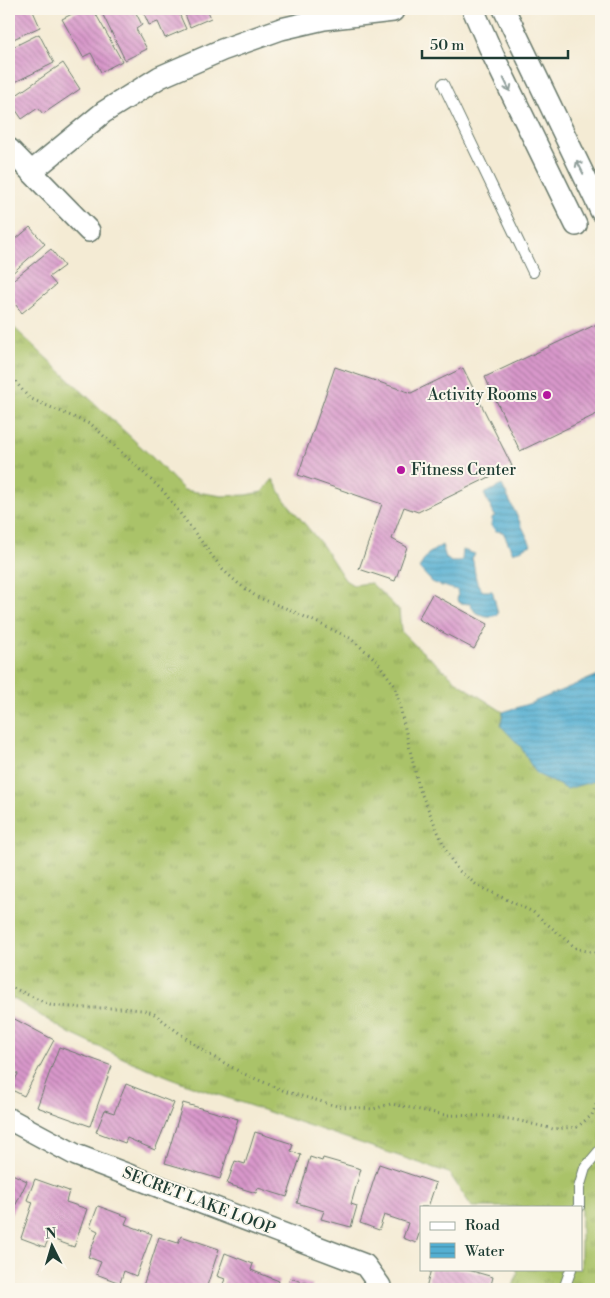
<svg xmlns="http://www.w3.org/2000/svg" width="610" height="1298" font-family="'Libre Bodoni',serif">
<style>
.grass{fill:url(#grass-tufts);stroke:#64804e}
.water{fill:url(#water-rules);stroke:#3a7683}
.building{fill:url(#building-back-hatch)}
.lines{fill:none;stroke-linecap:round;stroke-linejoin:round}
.lane-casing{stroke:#6a7a6c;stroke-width:12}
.street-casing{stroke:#6a7a6c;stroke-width:24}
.path{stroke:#6a7a6c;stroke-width:3;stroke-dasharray:1 4;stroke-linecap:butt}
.lane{stroke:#fff;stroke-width:10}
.street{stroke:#fff;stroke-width:21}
.oneway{stroke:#8f9e9a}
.poi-dot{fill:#b5179e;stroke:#fbf7ec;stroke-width:2}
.labels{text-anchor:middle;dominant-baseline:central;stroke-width:4;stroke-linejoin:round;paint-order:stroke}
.poi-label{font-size:16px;fill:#1f3d34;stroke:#fbf7ec;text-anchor:end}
.street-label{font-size:16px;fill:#1f3d34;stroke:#fbf7ec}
</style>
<defs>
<pattern id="grass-tufts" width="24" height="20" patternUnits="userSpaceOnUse" patternTransform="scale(1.25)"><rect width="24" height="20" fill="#aac369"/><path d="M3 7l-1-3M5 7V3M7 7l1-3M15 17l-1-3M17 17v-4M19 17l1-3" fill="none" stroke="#8aa057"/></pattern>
<pattern id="water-rules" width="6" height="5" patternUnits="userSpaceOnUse" patternTransform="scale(1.25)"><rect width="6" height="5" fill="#54afd2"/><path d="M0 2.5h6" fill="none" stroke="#4590ab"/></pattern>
<pattern id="building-back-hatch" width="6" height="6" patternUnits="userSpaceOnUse" patternTransform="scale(1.25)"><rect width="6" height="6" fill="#d897ca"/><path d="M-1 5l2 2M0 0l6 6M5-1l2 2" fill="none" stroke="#af7ca5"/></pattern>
</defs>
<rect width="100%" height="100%" fill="#fbf7ec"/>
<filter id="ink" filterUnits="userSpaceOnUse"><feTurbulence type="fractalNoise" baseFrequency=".02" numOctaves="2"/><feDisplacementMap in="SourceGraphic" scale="10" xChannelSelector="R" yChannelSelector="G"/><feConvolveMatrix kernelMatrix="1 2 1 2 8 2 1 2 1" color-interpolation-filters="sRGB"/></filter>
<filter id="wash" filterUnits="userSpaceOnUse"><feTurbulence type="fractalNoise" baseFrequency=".0096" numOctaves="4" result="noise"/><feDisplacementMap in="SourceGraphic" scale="20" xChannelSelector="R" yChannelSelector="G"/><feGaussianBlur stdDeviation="1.12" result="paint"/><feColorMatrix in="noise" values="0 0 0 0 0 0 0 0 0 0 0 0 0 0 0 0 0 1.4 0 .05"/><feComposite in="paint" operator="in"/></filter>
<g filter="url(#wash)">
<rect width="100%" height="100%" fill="#f4ebd4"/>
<path class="grass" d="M9 323 153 458 184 490 222 496 247 495 262 492 273 479 284 499 323 546 345 580 353 585 371 583 399 610 401 631 417 647 460 684 503 712 601 708V1289H512L518 1272 516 1269H581V1207H472L449 1173 189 1085 125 1059 69 1033 9 996Z"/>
<path class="water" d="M502 485 531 545 513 553 503 532 496 531 491 526 492 518 495 516 484 494Z
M442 545 446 558 451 562H459L462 560 463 550 475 554 472 558C476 570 473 582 483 591H492L493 593 498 614C491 619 482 615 475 612L470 604 460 603 457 600 458 595 457 590 442 586 432 582 419 568 428 554Z
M601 674V779L567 789 537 774 529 762 521 747 501 726 503 712 531 703Z"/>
<g id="blocks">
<path class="building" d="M9 9H32L40 27 9 41Z
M82 9H93L122 61 101 72 91 53 83 57 62 19Z
M100 9H134L142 25 136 29 147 49 125 60Z
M142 9H177L186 29 165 38 158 22 149 25Z
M183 9H207L211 18 190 27Z
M39 34 54 63 9 85V49Z
M63 63 80 89 43 114 38 108 22 119 9 100Z
M30 227 45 244 9 276V235L10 233 16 239Z
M51 249 64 266 49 277 56 285 22 313 9 296V283Z
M601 322V412L520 451 485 377Z
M335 367 411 393 463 368 512 466 418 512 404 507 392 539 407 547 395 581 359 569 382 504 298 475Z
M432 594 488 624 474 649 418 619Z
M9 1016 54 1040 24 1096 10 1089 18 1074 9 1069Z
M59 1047 112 1066 90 1126 37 1107Z
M126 1084 174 1103 155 1150 127 1138 125 1143 96 1132 105 1110 114 1113Z
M183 1103 238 1119 220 1179 165 1163Z
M255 1132 293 1144 291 1151 301 1155 287 1197 258 1188 256 1193 227 1184 235 1161 245 1164Z
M310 1157 322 1161 323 1158 361 1169 351 1204 357 1206 351 1227 321 1219 324 1211 297 1203Z
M379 1164 436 1183 428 1207H421V1228L416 1243 403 1238 408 1223 384 1215 379 1230 360 1223Z
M12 1174 27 1181 9 1219V1177H10Z
M35 1179 69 1191 66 1202 87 1209 74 1247 49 1238 45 1247 21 1238 33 1202 27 1200Z
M98 1206 128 1217 125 1224 152 1234 136 1276 124 1271 120 1283 96 1274 101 1262 88 1257 98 1231 90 1227Z
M181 1236 219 1249 206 1289H142L159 1237 178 1243Z
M225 1253 253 1264 251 1270 279 1281 276 1289H221L225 1279 217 1276Z
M431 1269H465L493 1277 490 1289H426Z
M290 1278 313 1285 311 1289H286Z"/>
</g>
</g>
<g filter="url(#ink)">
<use href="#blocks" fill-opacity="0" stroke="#6a7a6c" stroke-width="1"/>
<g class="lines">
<g class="lane-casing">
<path id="lane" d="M443 84 533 272
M579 1207V1188L585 1168 601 1149
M564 1289 571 1269"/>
</g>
<g class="street-casing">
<path id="street" d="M473 9 493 55 576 225
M504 9 601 211
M9 149 89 231
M31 172 104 112 160 77 222 50 281 29 324 19 393 11
M9 1119 76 1155 365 1265 380 1286 379 1289"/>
</g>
<path class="path" d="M9 374 29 398 92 425 164 492 223 570 240 585 257 597 288 609 350 638 376 660 395 686 419 788 448 855 458 870 478 886 533 912 577 949 601 954
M9 986 50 1005 83 1008H121L141 1010 153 1013 203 1051 242 1073 287 1092 337 1106 373 1109 391 1104 445 1115 489 1116 516 1120 553 1129 577 1127 592 1115 601 1093"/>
<use href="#lane" class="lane"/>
<use href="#street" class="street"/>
</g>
<defs><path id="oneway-shaft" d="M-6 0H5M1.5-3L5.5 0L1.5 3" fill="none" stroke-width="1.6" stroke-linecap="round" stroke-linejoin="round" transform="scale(1.25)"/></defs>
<g class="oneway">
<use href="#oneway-shaft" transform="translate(507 85) rotate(64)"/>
<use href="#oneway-shaft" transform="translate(580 167) rotate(-116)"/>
</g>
</g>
<g class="poi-dot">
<circle cx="547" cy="395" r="5"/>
<circle cx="401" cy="470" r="5"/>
</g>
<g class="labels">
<g class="poi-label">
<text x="537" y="395">Activity Rooms</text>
<text x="411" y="470" text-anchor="start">Fitness Center</text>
</g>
<g class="street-label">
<text transform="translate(199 1201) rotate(21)">SECRET LAKE LOOP</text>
</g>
</g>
<rect width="610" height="1298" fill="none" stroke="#fbf7ec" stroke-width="30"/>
<rect x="420" y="1206" width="162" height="65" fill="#fbf7ec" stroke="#a3ada2"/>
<rect x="430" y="1222" width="25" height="8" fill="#ffffff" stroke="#a3ada2"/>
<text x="465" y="1230" font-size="15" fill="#1f3d34">Road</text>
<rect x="430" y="1243" width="25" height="15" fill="url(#water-rules)" stroke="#a3ada2"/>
<text x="465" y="1256" font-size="15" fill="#1f3d34">Water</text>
<g transform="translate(52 1246) rotate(355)" stroke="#fbf7ec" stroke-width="4" paint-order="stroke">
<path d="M0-4L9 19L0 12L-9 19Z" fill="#1f3d34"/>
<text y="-8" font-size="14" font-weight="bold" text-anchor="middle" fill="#1f3d34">N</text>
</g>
<path d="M422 50v8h146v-8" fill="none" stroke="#1f3d34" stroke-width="2.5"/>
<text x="430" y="50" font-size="15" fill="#1f3d34" stroke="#fbf7ec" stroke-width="4" paint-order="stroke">50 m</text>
</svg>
